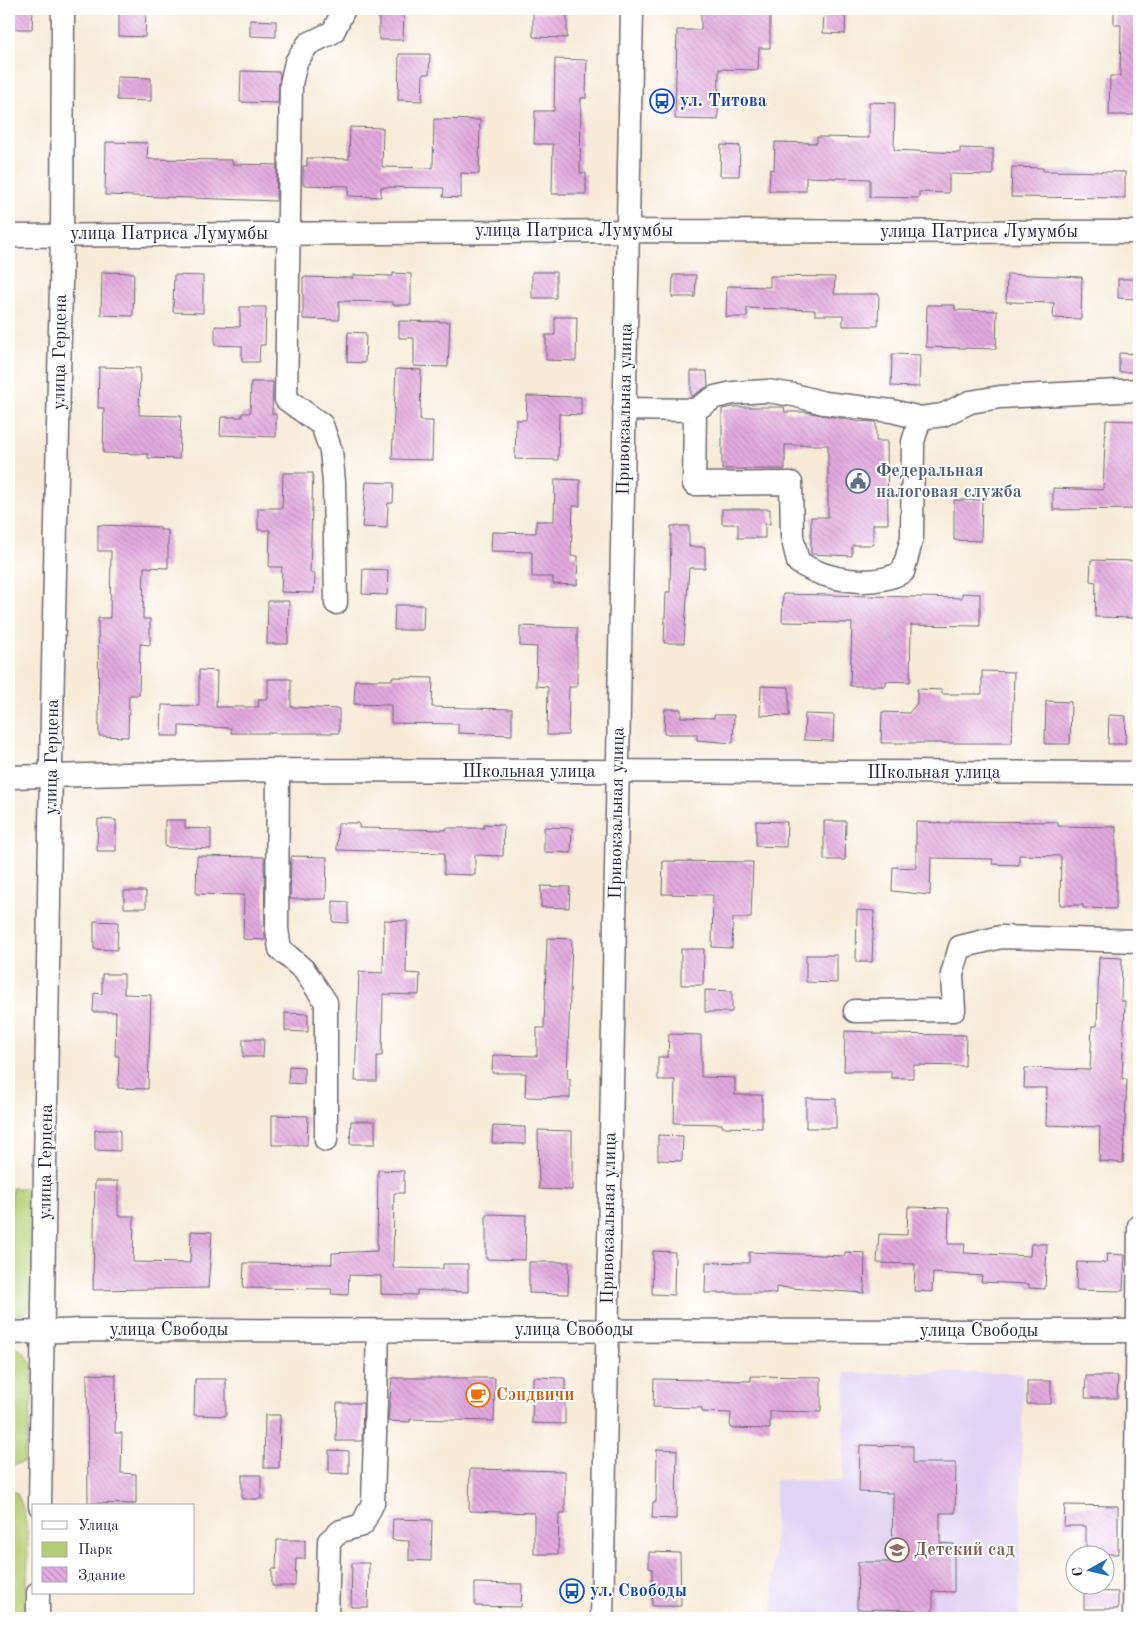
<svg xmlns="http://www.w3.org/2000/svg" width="1148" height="1627" font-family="'Old Standard TT',serif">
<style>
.built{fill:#e0d4f4}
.green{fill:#b5ce73;stroke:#6c7857}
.building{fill:url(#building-back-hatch)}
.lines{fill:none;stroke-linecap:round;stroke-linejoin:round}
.minor-casing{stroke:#6d6872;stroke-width:25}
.minor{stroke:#fff;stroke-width:22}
.labels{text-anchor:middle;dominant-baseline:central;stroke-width:4;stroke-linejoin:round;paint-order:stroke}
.transit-label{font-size:18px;font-weight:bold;fill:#164399;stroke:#fff;text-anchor:start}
.street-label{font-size:18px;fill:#22223b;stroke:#fff}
.service-label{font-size:18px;font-weight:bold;fill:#4e5e75;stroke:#fff;text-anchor:start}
.food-label{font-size:18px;font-weight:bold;fill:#c56008;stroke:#fff;text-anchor:start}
.education-label{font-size:18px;font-weight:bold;fill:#785e54;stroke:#fff;text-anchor:start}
</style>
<defs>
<pattern id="building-back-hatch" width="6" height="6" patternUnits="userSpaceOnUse" patternTransform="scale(1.25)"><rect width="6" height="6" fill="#e1a9dd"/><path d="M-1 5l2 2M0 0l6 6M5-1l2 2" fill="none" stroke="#c191bf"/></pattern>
</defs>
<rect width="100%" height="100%" fill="#fff"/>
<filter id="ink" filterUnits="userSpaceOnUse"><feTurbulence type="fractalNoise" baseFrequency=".02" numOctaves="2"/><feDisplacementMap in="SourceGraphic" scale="10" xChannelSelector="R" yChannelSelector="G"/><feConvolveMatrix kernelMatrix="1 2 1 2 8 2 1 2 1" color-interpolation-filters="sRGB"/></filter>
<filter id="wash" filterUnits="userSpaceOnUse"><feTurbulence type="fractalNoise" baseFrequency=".0096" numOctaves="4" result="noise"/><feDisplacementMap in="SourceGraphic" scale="20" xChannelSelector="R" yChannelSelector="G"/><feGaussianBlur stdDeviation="1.12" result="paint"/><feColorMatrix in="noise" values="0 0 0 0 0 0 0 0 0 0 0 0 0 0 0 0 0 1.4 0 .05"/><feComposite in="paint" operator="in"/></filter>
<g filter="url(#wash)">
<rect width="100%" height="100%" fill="#f7ebd8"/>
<path class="built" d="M845 1373H1023L1019 1618H773L775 1480 843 1481Z"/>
<path class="green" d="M12 1188H35L34 1301 26 1312 9 1319Z
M9 1346C19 1348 25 1351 30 1361 38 1378 26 1442 24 1462L9 1466Z
M9 1492H16C35 1524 26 1581 25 1618H9Z"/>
<g id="blocks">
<path class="building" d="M9 9H33L32 29H9Z
M701 9H770V48H759L758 70 719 69 718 120 675 119 677 30H701Z
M824 9 846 10 845 34 823 33Z
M1114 9H1139V115H1109L1110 76H1120L1121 25H1114Z
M119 10 146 11 145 37 119 36Z
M379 11H404L403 40H379Z
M533 12 567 13V38L533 37Z
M250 20 276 21V37L250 36Z
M399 54H430L429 74H423L422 101 398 100Z
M555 59 587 60 586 98H581L580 173H586V194H552L553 144H534L535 111H554Z
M241 71 280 72 278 103 240 102Z
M117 77 151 78V101L117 100Z
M869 102 895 103 894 150 960 153V148L993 149V175L949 174V193L919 192V198L870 197V179L806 177V191H769L770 169 774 170 775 142 817 143V137L869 138Z
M434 119 480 120 479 174 461 173V198L443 197 444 188 381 187V197L348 196 349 186 303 185V166H307V158L349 159 350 127 383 128 382 167 433 168Z
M106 142 148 143 147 159 232 160V164L277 165 276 201 105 195Z
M721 145 740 146 739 176H720Z
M1012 167 1043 168V171L1125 172V198L1011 197Z
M102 272 134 273 133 316 101 315Z
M532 272H556V298H532Z
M393 273 411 274V305H393V302L339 301V320L303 319V277L353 278V275L393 276Z
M1007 274 1082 277 1081 319 1053 318 1054 303 1006 302Z
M174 275 203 276V313L173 312Z
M673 275H696L695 297H672Z
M770 276 835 277 834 294H879L878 326H843V315H815V310L747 308V317H726L727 286 770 287Z
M1118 279H1139V299L1118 298Z
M927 305H955V310L997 311 996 349 926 347Z
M240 307H266L265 345H260L259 362H242V346L215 345V326L240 327Z
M555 317H577L576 361 546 360V335H555Z
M399 321 450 322 448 367 414 366V338H399Z
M348 332 366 333 365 363 347 362Z
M1119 353 1139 354 1138 372H1119Z
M892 354 920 355 919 387 891 386Z
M99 367 140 368 139 415 181 416 179 459 148 458V454L103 453 104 408H98Z
M396 369 421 370 420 421H433L432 460 392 459Z
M691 371H707L708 386 691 397Z
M251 382H273L272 414H276V437L220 435 221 417H242V413H250Z
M527 396 581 397V415L559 414 558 460 515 459 516 420H526Z
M733 407H784L785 412H806L855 421 876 422V441H887L888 524H873V545H852V556L811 554V517H828V445H785V469H722V409Z
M1106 420 1136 421 1137 509 1053 510V488L1103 490Z
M283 473H313L310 573H315L314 593 281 592 282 567H269L270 530H258V508H282Z
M555 479 580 480V506H573L571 556H578L577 585 553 584V577H532V552L491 551 492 532 536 533V521H554Z
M366 482 394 483 393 503H388L387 528 362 527Z
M954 500H982L981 541 954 540Z
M722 509H770V524H765V538H738V524H722Z
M98 525 160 527V530H168V568L144 567 143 619H150V645L140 644 139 695H129L128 737 99 736 98 618H110L111 551H98Z
M671 526H689V547H705V568H689L684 643H664L666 592H670Z
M1091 560 1135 561V618L1095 617 1096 582 1090 581Z
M363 569 388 570 387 595 362 594Z
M962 593 980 594V626L911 625 910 682 886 681V686H850L852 623 782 622 783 594 962 598Z
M268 601H289L288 644H267Z
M395 605H424L423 630H394Z
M520 626 577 628V687H569L568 735H547L548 687 536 686 537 647 520 646Z
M199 670 217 671 216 707H258L259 699H268V679H291V707L339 709V733H231V728L179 726V736H161L162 705 199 706Z
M982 671 1014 672 1012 743H881L882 712 909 713 917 703V689L942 690V694H982Z
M392 677 433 678 432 707 512 709V735L458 733V724L391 723V705L354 704 355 680H392Z
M761 686 789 687V716L760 715Z
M1046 701 1071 702 1070 744H1045Z
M665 709H681V717L714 718V715H734L733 743 697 740V734H664Z
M805 714 834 715 833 741 804 740Z
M1109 715 1126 716 1125 744H1108Z
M98 819 116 820V851H97Z
M165 820H185V828L211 829V849L165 847Z
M756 821 787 822 786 847 756 846Z
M824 821H846L845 860H824Z
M950 821 1058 822V826L1116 827V909L1083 908V905H1060L1061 856 1019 855V865L992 864 993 859 931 858 930 895 892 891 893 867 916 868V822L950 823Z
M338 823H359V828L446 830V828H484V824L504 825 503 856 475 855V875L444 874V853L337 850Z
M544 827 572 828 571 853 544 852Z
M197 856 264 857 265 940 243 939 244 895 196 894Z
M292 856 327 857 326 899H290L291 858Z
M663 861 753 862 751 918H733L732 948 712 947 713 895 662 894Z
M541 886 570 887 569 908 541 907Z
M124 891H146V908H124Z
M333 901 348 902V923L333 922Z
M857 910 874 911 872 962H856Z
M384 920 407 921 406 973 420 974 419 995 383 994 382 1056H377V1081H355L359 972 383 973Z
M94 921 118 922 117 950 94 949Z
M547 938 572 939 567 1079H570V1098L525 1097 526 1073H492L493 1055 537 1056V1028H544Z
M681 949H704L703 985H681Z
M806 955H837V983L806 982Z
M1099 957 1122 958 1121 1001H1125L1122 1079H1127L1123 1163 1099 1161 1100 1127 1046 1125 1047 1088H1024L1025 1068 1090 1070 1092 1026H1097Z
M102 974H124V994L151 995 148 1089 118 1088 119 1056H115L116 1012H93L94 993 102 994Z
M705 990 732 991V1012H705Z
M285 1013 308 1014V1032L285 1031Z
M845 1031 874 1032V1034L966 1035 965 1066 913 1065V1078H891V1071H844Z
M669 1034 701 1035V1077L735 1078V1095H762V1128L722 1127V1124L674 1123 675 1080H658V1057H668Z
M243 1039H264L263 1057H243Z
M289 1066 304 1067V1084L288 1083Z
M806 1098 836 1099V1128H806Z
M272 1115 308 1116 307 1145H272Z
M351 1121H375V1144H350Z
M493 1126 525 1127V1144L492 1143Z
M95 1130H120V1151L95 1150Z
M538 1130 572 1131V1190L539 1189Z
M658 1135 683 1136 682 1161 658 1160Z
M378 1170 404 1171V1193H394L393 1268 443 1269V1264H468V1292L417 1290V1295L381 1294V1276L349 1275 348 1295 331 1294 332 1289 243 1288 244 1263 332 1264V1253L377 1251Z
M95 1181H118V1216H134L133 1262 190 1263 191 1231 212 1232 208 1288 93 1290Z
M908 1207 949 1208 948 1244H965L964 1253 1030 1256 1031 1244H1047L1045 1289 1029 1288V1284L981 1282 982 1276 933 1273 932 1292 914 1291 915 1264 877 1263 879 1234 907 1235Z
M486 1214 526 1215 525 1260 486 1259Z
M653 1251 675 1252 674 1295 652 1294Z
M749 1252 845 1256V1252L865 1253 864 1293 776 1287V1293H705L706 1262 749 1263Z
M1107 1254 1125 1255 1123 1291 1076 1290 1077 1262 1106 1263Z
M529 1262H569L568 1294 529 1293Z
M87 1374 116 1375 115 1433H122L121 1473 136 1474V1504L88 1503Z
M751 1376 821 1377V1412L770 1411V1429L730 1428 731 1413 702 1412V1408L653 1407 654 1379 751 1381Z
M1086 1376H1118L1117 1398H1085Z
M533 1377 565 1378V1424L532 1423Z
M392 1378H495L494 1421 410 1419V1422L388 1421Z
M195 1379H226V1416L194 1415Z
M1027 1381H1051V1404H1027Z
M337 1403H363L362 1441H336Z
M265 1415H280L279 1468H264Z
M860 1445 913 1446V1463H956L955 1513H940V1543L954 1544V1592L933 1591V1618H916V1610L857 1609 858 1562H892L893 1493 859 1492Z
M657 1449 677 1450 676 1519 652 1518 653 1502H656Z
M329 1450 349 1451V1474L329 1473Z
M470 1469 565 1471V1513H559L558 1554H534V1513L469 1511Z
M242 1475H261V1499H242Z
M1065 1505 1118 1506V1554H1086V1526H1064Z
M393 1519 432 1520 431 1561 409 1560V1541L392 1540Z
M277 1540H305V1559H296L295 1586H272V1569H276Z
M649 1552 680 1553 681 1606H652V1569L649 1568Z
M352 1563H369L368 1607H351Z
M475 1583 522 1584 521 1607 475 1606Z
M1084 1591 1118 1592V1609H1084Z"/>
</g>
</g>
<g filter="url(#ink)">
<use href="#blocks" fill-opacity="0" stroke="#6d6872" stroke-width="1"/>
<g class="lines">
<g class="minor-casing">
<path id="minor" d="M9 236 628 231 1139 232
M624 409 695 410
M920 418 913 442 912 538 903 572C872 588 827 581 798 562L792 536 791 483 694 484 695 410 715 397 733 393 767 391 794 395 824 403 892 411 920 418 943 415 970 402 1000 397 1139 390
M336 603 334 482 331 451 322 425 286 399 291 84 296 62 308 44 333 32 344 9
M278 770 277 929 280 949 304 970 326 1002V1140
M9 777 278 770 1139 773
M855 1011 954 1010 952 974 960 947 1001 937 1139 941
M9 1333 83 1330 1139 1331
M40 1506 51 763 62 235 63 9
M38 1618V1593
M327 1618 329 1541 341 1531 362 1525 373 1503 378 1331
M602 1618 632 9
M1134 1618 1139 1226"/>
</g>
<use href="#minor" class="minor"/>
</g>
</g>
<defs>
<g id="bus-ring" transform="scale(1.25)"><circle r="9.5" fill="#fff" stroke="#1a4fb4" stroke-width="1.5"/><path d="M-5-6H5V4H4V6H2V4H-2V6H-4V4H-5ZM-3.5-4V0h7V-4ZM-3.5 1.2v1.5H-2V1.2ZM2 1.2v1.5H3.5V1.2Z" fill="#1a4fb4"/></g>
<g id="civic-ring" transform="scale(1.25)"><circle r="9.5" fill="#fff" stroke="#5c6f8a" stroke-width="1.5"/><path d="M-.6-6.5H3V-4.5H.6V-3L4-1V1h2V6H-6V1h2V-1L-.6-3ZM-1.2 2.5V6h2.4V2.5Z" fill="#5c6f8a"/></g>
<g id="cafe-ring" transform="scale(1.25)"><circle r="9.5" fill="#fff" stroke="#e8710a" stroke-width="1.5"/><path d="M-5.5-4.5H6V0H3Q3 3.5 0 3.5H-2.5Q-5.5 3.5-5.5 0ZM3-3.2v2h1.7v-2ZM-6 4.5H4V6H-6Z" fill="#e8710a"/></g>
<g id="school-ring" transform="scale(1.25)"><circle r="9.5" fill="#fff" stroke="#8d6e63" stroke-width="1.5"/><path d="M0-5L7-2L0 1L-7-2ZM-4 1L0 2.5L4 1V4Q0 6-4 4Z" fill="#8d6e63"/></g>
</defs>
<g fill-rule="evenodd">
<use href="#bus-ring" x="662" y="101"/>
<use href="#civic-ring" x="858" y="481"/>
<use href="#cafe-ring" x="478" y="1395"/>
<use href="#school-ring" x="897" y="1550"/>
<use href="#bus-ring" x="572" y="1591"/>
</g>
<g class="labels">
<g class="transit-label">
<text x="680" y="101">ул. Титова</text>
<text x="590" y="1591">ул. Свободы</text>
</g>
<g class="street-label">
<text x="574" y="231">улица Патриса Лумумбы</text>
<text x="979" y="232">улица Патриса Лумумбы</text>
<text x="169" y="234">улица Патриса Лумумбы</text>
<text transform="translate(60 352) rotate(-89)">улица Герцена</text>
<text transform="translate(625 409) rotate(-89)">Привокзальная улица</text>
<text transform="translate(52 757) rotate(-89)">улица Герцена</text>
<text x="529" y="772">Школьная улица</text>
<text x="934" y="773">Школьная улица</text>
<text transform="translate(617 813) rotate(-89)">Привокзальная улица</text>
<text transform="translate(46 1162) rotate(-89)">улица Герцена</text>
<text transform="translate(609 1218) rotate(-89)">Привокзальная улица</text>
<text x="169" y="1330">улица Свободы</text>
<text x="574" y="1330">улица Свободы</text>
<text x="979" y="1331">улица Свободы</text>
</g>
<g class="service-label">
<text x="876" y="471">Федеральная<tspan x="876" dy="21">налоговая служба</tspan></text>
</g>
<g class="food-label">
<text x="496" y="1395">Сэндвичи</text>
</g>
<g class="education-label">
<text x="914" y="1550">Детский сад</text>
</g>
</g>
<rect width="1148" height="1627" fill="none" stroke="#fff" stroke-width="30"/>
<rect x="32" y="1504" width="162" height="90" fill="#ffffff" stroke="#a7a7b1"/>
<rect x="42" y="1521" width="25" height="8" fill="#ffffff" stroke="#a7a7b1"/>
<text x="78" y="1530" font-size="15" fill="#22223b">Улица</text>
<rect x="42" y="1542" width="25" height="15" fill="#b5ce73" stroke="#a7a7b1"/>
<text x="78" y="1554" font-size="15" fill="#22223b">Парк</text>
<rect x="42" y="1567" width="25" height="15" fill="url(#building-back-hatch)" stroke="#a7a7b1"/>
<text x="78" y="1580" font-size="15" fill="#22223b">Здание</text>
<g transform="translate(1090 1570) rotate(262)"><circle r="24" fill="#ffffff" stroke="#a7a7b1"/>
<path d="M0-4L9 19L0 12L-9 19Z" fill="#1f6fb2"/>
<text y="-8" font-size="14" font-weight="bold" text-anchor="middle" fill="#22223b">С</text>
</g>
</svg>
